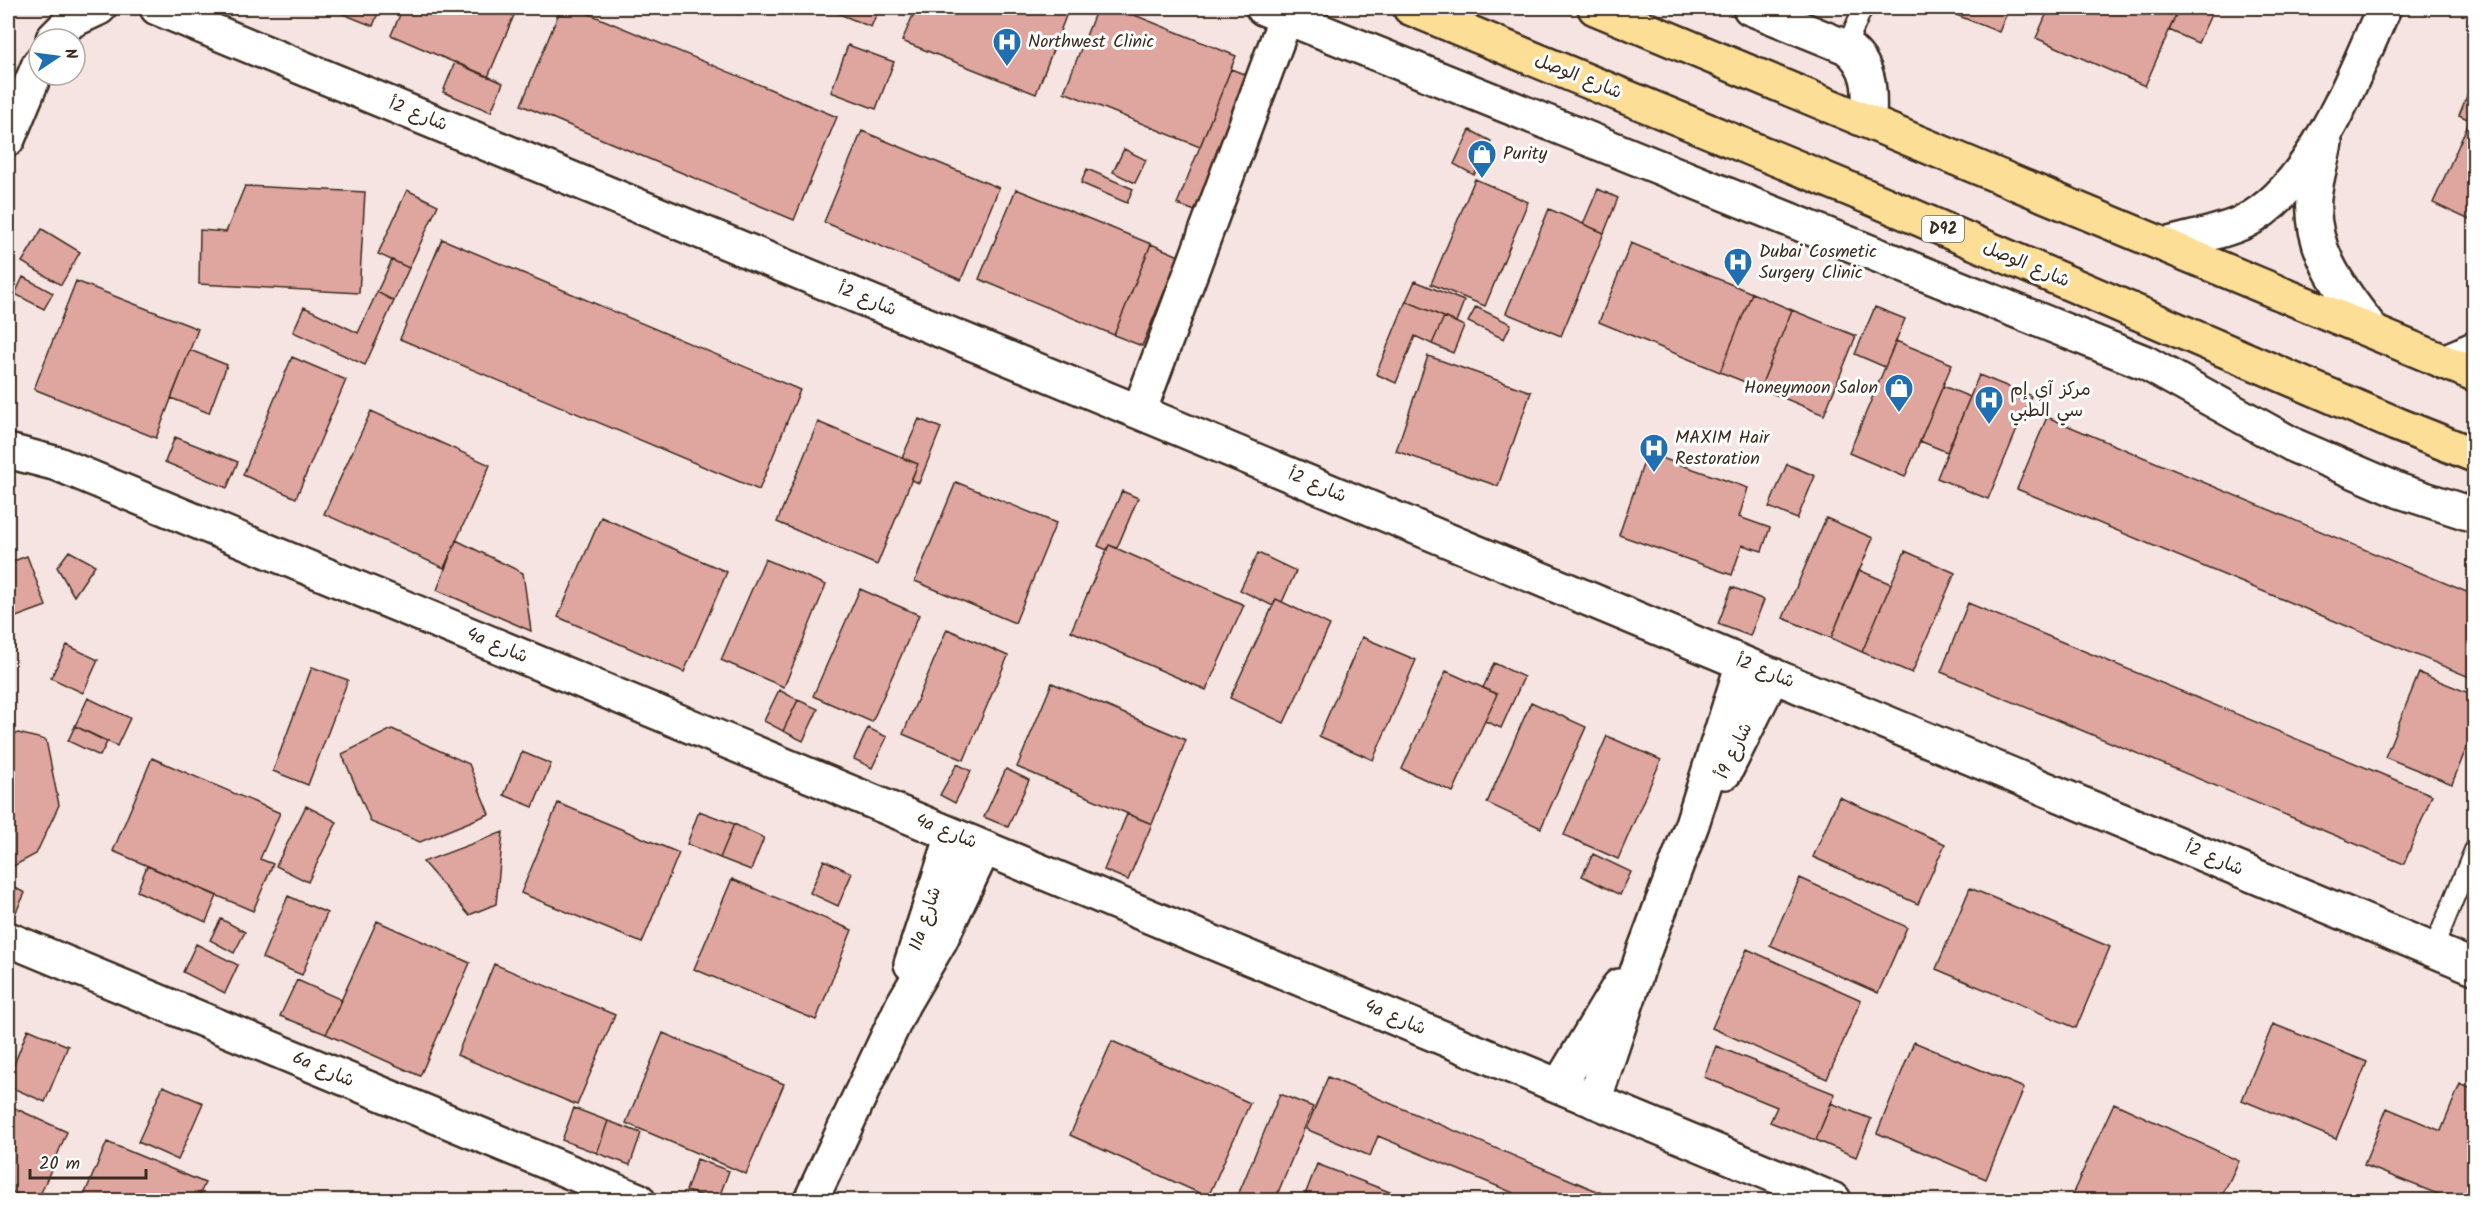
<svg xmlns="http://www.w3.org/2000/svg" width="2482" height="1208" font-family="Kalam,'Playpen Sans Arabic',sans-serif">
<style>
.building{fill:#dfa59f;stroke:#3b2a1e;stroke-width:1.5}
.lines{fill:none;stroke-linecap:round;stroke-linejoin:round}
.service-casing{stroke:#3b2a1e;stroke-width:22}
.minor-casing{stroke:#3b2a1e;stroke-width:38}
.primary-casing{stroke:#3b2a1e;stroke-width:38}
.service{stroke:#fff;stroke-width:18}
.minor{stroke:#fff;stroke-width:33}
.primary{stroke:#fcde96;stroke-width:33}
.labels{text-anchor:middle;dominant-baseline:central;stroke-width:6;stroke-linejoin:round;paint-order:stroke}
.shield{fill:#fff;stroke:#766a62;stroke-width:1.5}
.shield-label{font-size:16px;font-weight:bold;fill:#3b2a1e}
.poi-label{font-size:18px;fill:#3b2a1e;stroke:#fff;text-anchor:start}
.street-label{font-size:18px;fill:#3b2a1e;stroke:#fff}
</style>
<rect width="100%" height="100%" fill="#f5e4e2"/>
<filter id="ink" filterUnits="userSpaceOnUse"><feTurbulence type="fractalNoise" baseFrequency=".0167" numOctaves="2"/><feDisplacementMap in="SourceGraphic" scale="12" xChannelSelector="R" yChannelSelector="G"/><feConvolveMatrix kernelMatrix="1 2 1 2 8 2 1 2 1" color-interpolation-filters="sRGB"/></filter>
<g filter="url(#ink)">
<path class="building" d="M328 8H380L373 26Z
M403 8H517L488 77 391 35Z
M561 8H575L837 117 794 220 521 105Z
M825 8H879L871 27Z
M916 8H1069L1036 94 902 41Z
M1097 8H1117L1236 56 1200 147 1064 92Z
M1939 8H2009L1999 32Z
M2049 8H2179L2145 86 2036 38Z
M2179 8H2214L2198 43 2169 30Z
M848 45 894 62 876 109 831 92Z
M455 62 503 83 491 112 443 92Z
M1231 69 1259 80 1205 215 1177 204Z
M2474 79V122L2459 115Z
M2470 120 2474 122V222L2433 203Z
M1470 130 1491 141 1474 175 1454 164Z
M862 131 999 188 961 280 824 222Z
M1124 149 1146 160 1135 183 1113 172Z
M1087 169 1133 189 1127 203 1081 183Z
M1475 179 1528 202 1485 306 1431 284Z
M245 186 365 192 359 293 199 284 200 230 226 232Z
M1016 189 1151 244 1114 335 979 279Z
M1598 189 1618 198 1604 233 1583 224Z
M407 190 438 205 409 268 378 254Z
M1549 209 1604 233 1561 336 1506 313Z
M42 229 80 252 61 285 22 262Z
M442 239 800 390 759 490 400 339Z
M1631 243 1752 293 1720 372 1599 322Z
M1151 244 1179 256 1142 346 1114 335Z
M392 260 409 268 394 301 377 292Z
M23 277 53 293 44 309 15 294Z
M76 281 198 329 156 438 34 389Z
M1415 281 1464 301 1456 322 1406 301Z
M377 292 394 301 365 365 293 332 304 307 358 333Z
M1752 293 1792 310 1760 388 1720 372Z
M1406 301 1444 317 1432 344 1415 336 1396 383 1376 374Z
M1476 307 1511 324 1504 339 1468 322Z
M1875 307 1905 319 1885 367 1855 354Z
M1792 310 1856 336 1824 415 1760 388Z
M1444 317 1464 326 1453 353 1432 344Z
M1896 341 1952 364 1905 477 1849 453Z
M190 350 227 365 209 413 171 398Z
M1428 356 1531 392 1498 486 1396 451Z
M292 357 346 380 296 498 243 475Z
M1979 375 2031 396 1988 499 1937 478Z
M1943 386 1970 397 1947 452 1920 441Z
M371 411 490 465 444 568 324 514Z
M2047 417 2474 595V679L2017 489Z
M919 419 941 428 919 483 911 480 918 464 902 458Z
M818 422 918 464 877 565 777 522Z
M175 437 238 462 227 488 165 462Z
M1647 453 1748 488 1739 517 1770 528 1762 551 1742 545 1732 575 1619 535Z
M1787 464 1815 476 1797 519 1769 507Z
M956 482 1056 523 1015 623 915 581Z
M1122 491 1138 498 1117 548 1109 545 1107 550 1098 546Z
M601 517 727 572 684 672 558 617Z
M1826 518 1873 538 1831 638 1783 618Z
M456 540 523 573 531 631 437 590Z
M1109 545 1244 605 1206 690 1071 631Z
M69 551 95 565 74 596 57 567Z
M1905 551 1955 573 1912 673 1862 652Z
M1258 553 1296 571 1282 602 1276 599 1273 606 1240 590Z
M27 556 46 606 8 620V563Z
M765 559 826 585 784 687 721 660Z
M1859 570 1891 584 1862 652 1831 638Z
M1732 587 1764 600 1750 636 1718 624Z
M860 589 919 615 872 722 813 696Z
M1276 599 1330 625 1284 723 1230 698Z
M1968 603 2432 795 2404 864 1941 672Z
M947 629 1008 656 964 760 903 734Z
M1362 637 1416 660 1373 760 1319 736Z
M67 645 98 660 83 693 51 678Z
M1494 663 1524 677 1501 728 1485 721 1497 694 1483 688Z
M312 667 348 680 308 785 273 771Z
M1446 671 1497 694 1453 792 1402 769Z
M2419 673 2474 695V729L2452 784 2385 757Z
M1052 683 1186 740 1152 824 1017 767Z
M779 690 798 700 783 731 764 721Z
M88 698 130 718 117 746 75 726Z
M798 700 818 709 803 741 783 731Z
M1531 702 1586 727 1541 828 1487 803Z
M75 726 107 742 100 756 68 741Z
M868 728 887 737 872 768 854 759Z
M392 729 469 764 489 814 420 842 371 822 342 754Z
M18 733 46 740 59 805 36 854 8 869V737Z
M1607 736 1661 760 1618 859 1564 835Z
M522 752 551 764 533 807 504 795Z
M152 758 280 813 260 859 273 864 253 911 113 851Z
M957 764 971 771 955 803 940 795Z
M1006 769 1029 780 1008 827 984 817Z
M1839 797 1945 844 1918 904 1813 857Z
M558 803 679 853 642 943 521 893Z
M306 806 337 822 308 882 276 866Z
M699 811 734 824 720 858 687 844Z
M1127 814 1152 824 1128 880 1104 870Z
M734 824 764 838 751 870 720 858Z
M503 832 496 904 469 915 423 862Z
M1593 854 1631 872 1620 895 1582 876Z
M824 860 852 873 838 906 810 893Z
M147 866 217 896 206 922 137 891Z
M1800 878 1907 927 1878 993 1770 945Z
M732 879 852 930 816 1020 694 969Z
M8 884 25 893 15 914 8 911Z
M1970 888 2110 947 2076 1028 1936 969Z
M288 896 327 913 302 975 262 958Z
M221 919 245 932 234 953 210 940Z
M377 921 470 963 420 1076 326 1034Z
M196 944 238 965 225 993 183 972Z
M1747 949 1861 1000 1827 1079 1712 1028Z
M494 964 615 1015 577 1105 457 1055Z
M297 980 342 1000 326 1034 280 1016Z
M2273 1024 2367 1062 2336 1139 2242 1100Z
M28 1029 68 1046 45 1102 8 1086V1080Z
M663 1033 784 1084 746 1174 626 1123Z
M1112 1041 1250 1103 1208 1197 1070 1135Z
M1914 1042 2024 1088 1986 1179 1877 1133Z
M1716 1046 1835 1094 1816 1140 1770 1122 1777 1107 1704 1077Z
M1328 1077 1618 1200H1530L1378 1136 1370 1156 1306 1129Z
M2460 1084 2474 1090V1200H2453L2364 1165 2387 1108 2441 1131Z
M163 1086 203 1103 178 1160 138 1142Z
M1280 1094 1313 1107 1275 1200H1236Z
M1831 1103 1871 1119 1856 1157 1816 1140Z
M2114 1103 2239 1161 2220 1200H2078L2071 1197Z
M8 1105 67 1132 38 1200H30L8 1190Z
M574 1108 608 1121 597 1153 562 1140Z
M608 1121 641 1133 630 1165 597 1153Z
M107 1142 205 1183 197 1200H82Z
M697 1159 729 1171 718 1200 686 1191Z
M1317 1164 1400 1196 1398 1200H1303Z
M1990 1195 2005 1200H1988Z"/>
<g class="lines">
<g class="service-casing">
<path id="service" d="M1846 47 1863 8
M2433 950 2474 850"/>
</g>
<g class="minor-casing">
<path id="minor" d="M157 8 1139 412 2474 967
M1263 8 2146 363 2295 446 2400 491 2474 515
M1750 8 1846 47C1872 66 1870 92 1869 121
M53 39 71 21 99 8
M8 139 39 64
M2325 142C2322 160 2316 179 2314 197 2310 252 2341 289 2372 330
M2165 245C2191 238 2220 233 2244 222 2313 188 2354 74 2384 8
M2444 362 2474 349
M1139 412 1286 17
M8 451 58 464 1834 1200
M1725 772 1773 675
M8 939 638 1200
M911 964 953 835
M1559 1086 1619 986
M1594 1101 1643 954 1692 824 1743 663
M811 1200 903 1004 940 941 984 848"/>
</g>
<g class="primary-casing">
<path id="primary" d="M1410 8 1864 195 2396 424 2474 455
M1595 8 2474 374"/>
</g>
<use href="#service" class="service"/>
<use href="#minor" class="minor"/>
<use href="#primary" class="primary"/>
</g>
</g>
<defs>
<g id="hospital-pin" transform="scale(1.5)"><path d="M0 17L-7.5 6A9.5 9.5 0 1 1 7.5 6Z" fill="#1f6fb2" stroke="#fff"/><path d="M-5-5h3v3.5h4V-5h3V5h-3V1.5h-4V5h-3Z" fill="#fff"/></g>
<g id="shop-pin" transform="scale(1.5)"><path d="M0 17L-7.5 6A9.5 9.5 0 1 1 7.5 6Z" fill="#1f6fb2" stroke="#fff"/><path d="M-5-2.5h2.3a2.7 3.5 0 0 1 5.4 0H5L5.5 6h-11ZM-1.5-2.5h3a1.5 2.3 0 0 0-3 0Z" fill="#fff"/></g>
</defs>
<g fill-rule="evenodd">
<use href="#hospital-pin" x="1007" y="42"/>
<use href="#shop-pin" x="1482" y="154"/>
<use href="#hospital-pin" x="1738" y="262"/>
<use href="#shop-pin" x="1899" y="388"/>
<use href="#hospital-pin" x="1989" y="400"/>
<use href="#hospital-pin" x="1654" y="448"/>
</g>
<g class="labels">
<rect class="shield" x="1922" y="216" width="42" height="26" rx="4.5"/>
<g class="shield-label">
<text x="1943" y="229">D92</text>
</g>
<g class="poi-label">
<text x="1028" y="42">Northwest Clinic</text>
<text x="1503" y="154">Purity</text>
<text x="1759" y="252">Dubai Cosmetic<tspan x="1759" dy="21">Surgery Clinic</tspan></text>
<text x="1878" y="388" text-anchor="end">Honeymoon Salon</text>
<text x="2010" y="390">مركز آي إم<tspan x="2010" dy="21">سي الطبي</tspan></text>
<text x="1675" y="438">MAXIM Hair<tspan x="1675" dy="21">Restoration</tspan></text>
</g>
<g class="street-label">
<text transform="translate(1578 77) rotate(22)">شارع الوصل</text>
<text transform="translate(418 115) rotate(22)">شارع 2أ</text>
<text transform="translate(2026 265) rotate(23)">شارع الوصل</text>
<text transform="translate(867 300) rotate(22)">شارع 2أ</text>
<text transform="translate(1317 486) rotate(23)">شارع 2أ</text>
<text transform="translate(497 646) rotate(23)">4a شارع</text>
<text transform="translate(1765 672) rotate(22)">شارع 2أ</text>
<text transform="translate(1735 751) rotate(-64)">شارع 9أ</text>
<text transform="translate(946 832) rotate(22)">4a شارع</text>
<text transform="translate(2214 859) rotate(23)">شارع 2أ</text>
<text transform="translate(926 919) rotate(-72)">11a شارع</text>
<text transform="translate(1395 1018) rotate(23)">4a شارع</text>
<text transform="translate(323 1070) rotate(23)">6a شارع</text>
</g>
</g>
<rect width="2482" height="1208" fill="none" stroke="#fff" stroke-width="30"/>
<rect x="15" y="15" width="2452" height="1178" fill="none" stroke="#3b2a1e" stroke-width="2" filter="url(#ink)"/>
<g transform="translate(57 57) rotate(77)"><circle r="28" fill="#ffffff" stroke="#b1aaa5" stroke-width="1.5"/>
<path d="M0-4.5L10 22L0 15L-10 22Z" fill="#1f6fb2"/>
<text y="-9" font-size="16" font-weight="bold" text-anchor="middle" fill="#3b2a1e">N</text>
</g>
<path d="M30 1169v9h116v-9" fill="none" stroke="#3b2a1e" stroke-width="3"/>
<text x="39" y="1169" font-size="18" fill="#3b2a1e" stroke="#ffffff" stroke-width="4.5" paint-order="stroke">20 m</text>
</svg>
